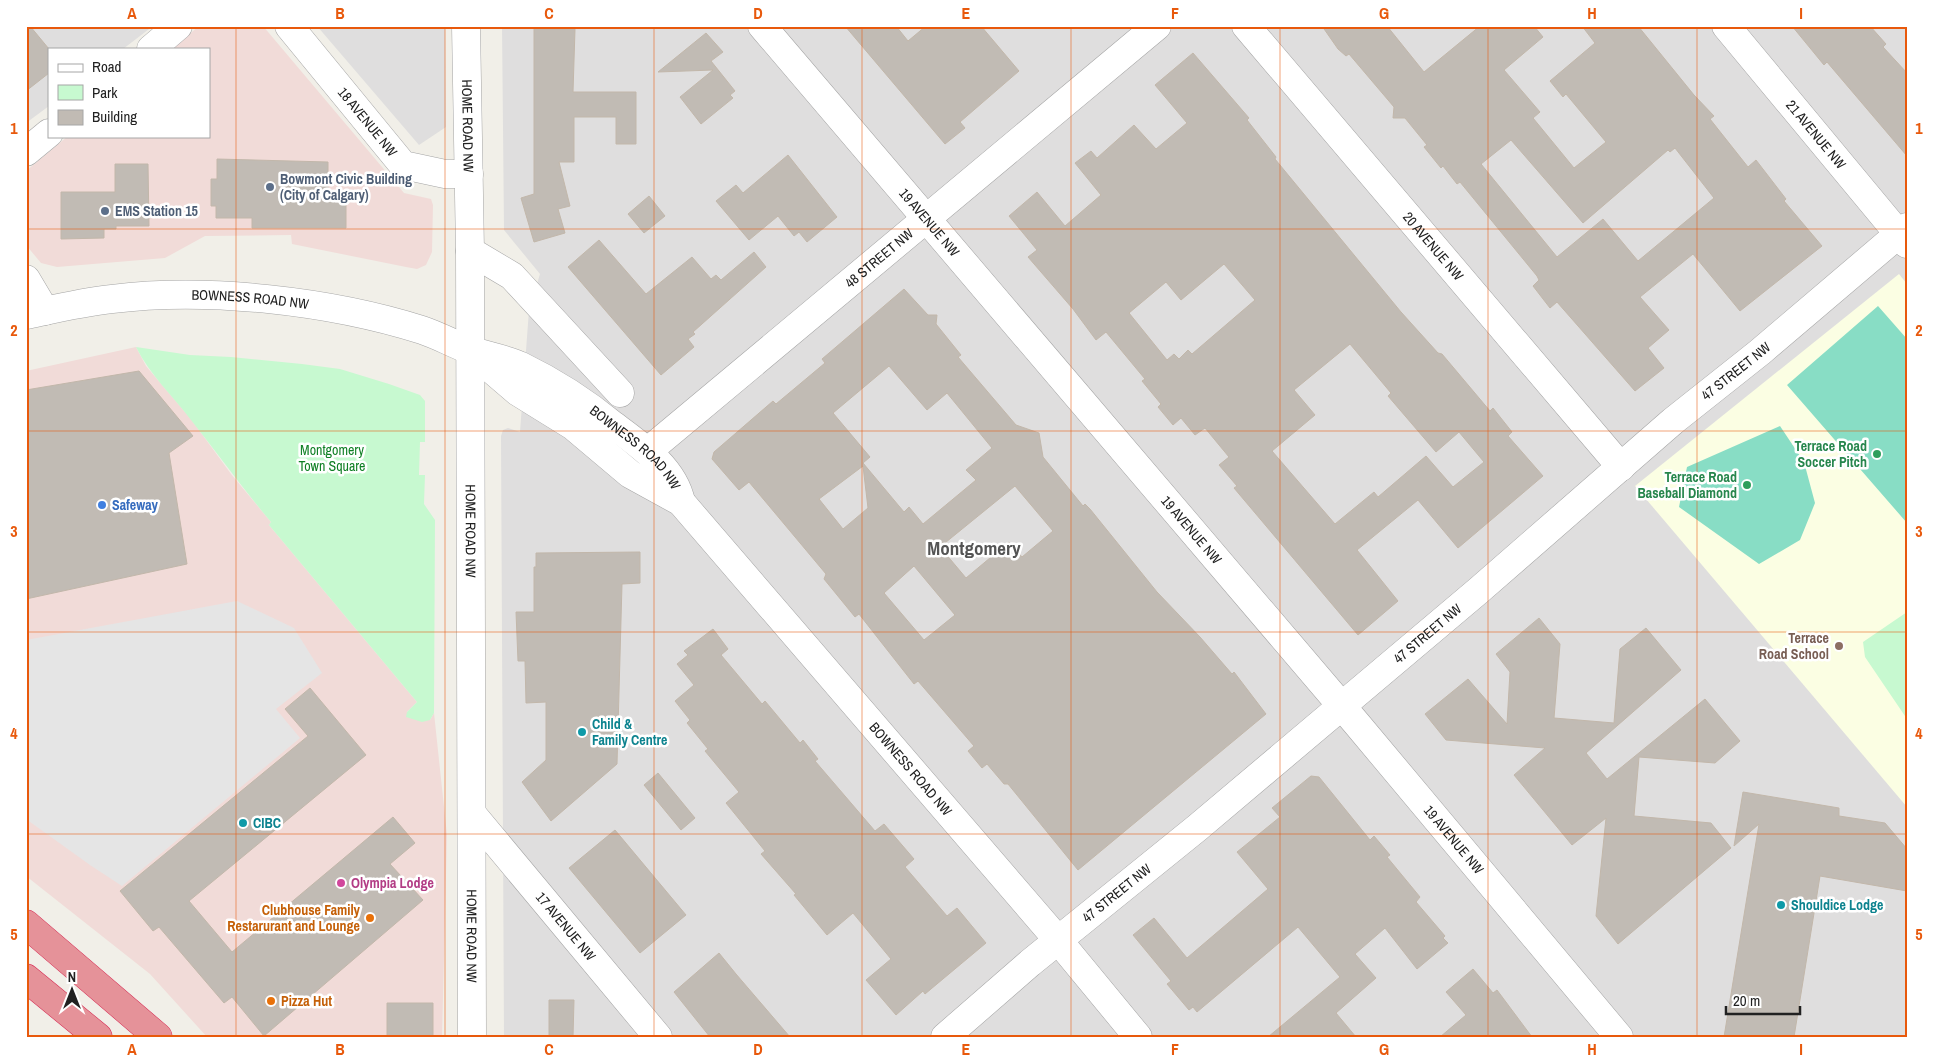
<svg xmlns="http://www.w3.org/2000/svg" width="1933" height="1063" font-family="'Archivo Narrow',sans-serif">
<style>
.residential{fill:#dfdede}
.commercial{fill:#f1dbd8}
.education{fill:#fbfee3}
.park{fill:#c7f9d0}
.pitch{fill:#88ddc5}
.parking{fill:#e5e5e5}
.building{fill:#c1bbb4;stroke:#c2b7aa;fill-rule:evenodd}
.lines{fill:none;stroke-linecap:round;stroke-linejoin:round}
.minor-casing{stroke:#a5a5a5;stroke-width:29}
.highway-casing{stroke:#d72c55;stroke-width:29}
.minor{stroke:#fff;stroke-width:28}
.highway{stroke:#e59299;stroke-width:28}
.grid{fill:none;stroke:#e8590c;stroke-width:1;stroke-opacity:0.55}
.service-dot{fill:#5c6f8a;stroke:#fff;stroke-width:2}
.leisure-dot{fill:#2e9e5b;stroke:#fff;stroke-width:2}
.shop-dot{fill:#3f7fe0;stroke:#fff;stroke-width:2}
.education-dot{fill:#8d6e63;stroke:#fff;stroke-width:2}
.culture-dot{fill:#0f9aa8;stroke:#fff;stroke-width:2}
.hotel-dot{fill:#d1479c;stroke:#fff;stroke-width:2}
.food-dot{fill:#e8710a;stroke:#fff;stroke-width:2}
.labels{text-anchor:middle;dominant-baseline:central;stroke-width:5;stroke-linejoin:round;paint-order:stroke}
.street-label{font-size:14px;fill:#212121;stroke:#fff}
.service-label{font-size:14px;font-weight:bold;fill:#4e5e75;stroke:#fff;text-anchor:start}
.leisure-label{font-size:14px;font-weight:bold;fill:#27864d;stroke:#fff;text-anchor:end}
.park-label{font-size:14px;fill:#0f7f24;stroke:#fff}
.shop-label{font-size:14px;font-weight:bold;fill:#366cbe;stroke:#fff;text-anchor:start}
.education-label{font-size:14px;font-weight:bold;fill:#785e54;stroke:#fff;text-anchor:end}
.culture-label{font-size:14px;font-weight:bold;fill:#0d838f;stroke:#fff;text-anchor:start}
.hotel-label{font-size:14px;font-weight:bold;fill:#b23c85;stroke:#fff;text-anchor:start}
.food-label{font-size:14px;font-weight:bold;fill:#c56008;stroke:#fff;text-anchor:end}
.district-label{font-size:19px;font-weight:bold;fill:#545454;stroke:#fff}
.neatline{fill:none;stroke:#e8590c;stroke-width:2}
.grid-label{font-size:16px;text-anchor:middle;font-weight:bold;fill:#e8590c}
</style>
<rect width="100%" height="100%" fill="#f1efe8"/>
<path class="residential" d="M26 26H153L123 49H49V106L26 123Z
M317 26H445L446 127 419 145Z
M502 26H1907V1037H504L501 436 503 430 508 428 520 432 529 310 540 274 504 230Z"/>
<path class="commercial" d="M199 26H263L404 193 431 199 433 205 432 252 426 265 417 269 406 267 292 244 291 235 205 236 165 258 57 267 41 263 26 245V171L68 136H209V49H172Z
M136 347 146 366 191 419 231 474 271 522 269 525 417 702 407 712 430 720 434 713 447 835 442 1037H207L150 974 26 876V371Z"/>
<path class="education" d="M1899 274 1907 284V807L1635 486Z"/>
<path class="park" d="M136 347 190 355 231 357 302 364 340 369 389 384 420 395 425 401V442H420L419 475H425L424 504 435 520 434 713 430 720 422 722 406 717 407 712 417 702 269 525 271 522C243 489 218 454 191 420 172 395 150 375 136 347Z
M1907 612V719L1865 657 1863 642Z"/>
<path class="pitch" d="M1878 306 1907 339V523L1787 385Z
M1780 426 1804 462 1815 503 1800 540 1759 564 1679 507 1687 467Z"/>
<path class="parking" d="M237 601 294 628 322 673 276 709 300 738 122 886 90 865 26 819V640Z"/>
<path class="building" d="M26 26H30L49 49V73L26 91Z
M845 26H896L908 41 926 26H981L1019 71 960 122 965 128 945 144Z
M1322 26H1387L1424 72 1480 26H1534L1543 37 1504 70 1540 112 1533 118 1574 168 1606 142 1566 94 1563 97 1550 81 1595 43 1582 26H1638L1694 95 1714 116 1710 119 1748 167 1756 160 1786 199 1784 201 1822 246 1740 311 1693 254 1640 297 1669 330 1648 348 1664 368 1635 391 1557 302 1550 308 1533 286 1539 280 1537 276 1460 182 1457 184 1443 166 1441 168 1424 147 1427 145 1405 118H1393L1394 107 1349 54 1346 56 1338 49ZM1511 140 1583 223 1668 150 1670 152 1675 148 1714 198 1638 261 1603 219 1557 257 1481 164Z
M1792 26H1870L1886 44 1883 47 1907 73V156L1827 62 1824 65Z
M534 29H575L573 92H636V144H616V117H574V162H559L570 206 558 209 565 233 534 242 521 198 534 194Z
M706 33 723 52 711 61 735 91 730 95 733 98 701 124 680 97 713 70 658 72Z
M1193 53 1249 118 1247 120 1276 157 1275 159 1401 312 1438 353 1442 354 1490 411 1493 408 1512 432 1508 436 1543 476 1458 548 1418 500 1357 550 1398 601 1358 635 1234 488 1237 486 1219 465 1229 457 1205 428 1195 435 1181 418 1173 425 1158 407 1161 404 1142 381 1145 379 1106 332 1096 340 1073 309 1028 257 1037 250 1009 216 1037 192 1065 226 1101 195 1075 163 1091 151 1097 158 1134 125 1156 149 1187 123 1155 85ZM1224 264 1255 300 1192 354 1188 350 1179 359 1174 354 1167 360 1129 313 1166 282 1181 300ZM1350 344 1391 393 1388 396 1436 452 1459 432 1484 462 1453 487 1426 456 1378 497 1374 492 1335 524 1272 451 1315 415 1294 390Z
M788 155 837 217 807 242 799 232 794 236 778 216 749 240 716 201 736 185 743 193Z
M217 159 328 162V196H346V228H252V218H216V206H211V179H217Z
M115 164H148L149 226H116V229H104V238L61 239V192H115Z
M649 196 665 216 644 233 628 214Z
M599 240 646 294 692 257 711 279 716 275 721 280 754 252 766 267 693 332 695 334 688 339 694 347 661 375 568 267Z
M904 289 928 315H937L936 324 961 355 958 357 1016 425 1039 433 1043 457 1083 506 1085 504 1090 509 1157 592 1200 637 1232 674 1234 672 1266 714 1078 870 1008 784H1004L987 764 982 768 968 751 974 746 918 681 914 684 859 614 855 617 824 579 826 574 749 482 739 490 712 459 714 452 773 401 776 404 825 363 822 359ZM889 366 927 410 947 393 992 448 966 470 976 480 923 524 909 507 904 512 863 463 870 457 833 413ZM863 466 868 508 843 529 819 499ZM1015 486 1053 531 1022 557 1009 542 966 578 940 547ZM914 566 955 615 924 640 884 593Z
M139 371 193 436 169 453 187 564 26 599V390Z
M640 552V583L622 584 617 764 551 821 522 782 546 760V702L526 703 525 661H518L516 612H534V567H536V553Z
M1539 618 1560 644 1554 718 1614 723 1620 649 1646 628 1681 670 1586 753 1607 779 1705 699 1740 741 1715 763 1639 757 1634 816 1711 823 1731 848 1618 944 1596 916 1606 818 1572 845 1514 775 1545 748 1446 740 1425 714 1468 679 1507 724 1510 672 1496 654Z
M713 629 728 649 721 655 762 704 765 701 800 743 803 740 818 759 815 761 875 831 884 824 914 859 905 867 947 916 957 908 986 943 925 994 923 991 896 1015 866 980 891 959 853 913 827 935 794 895 796 894 761 854 765 851 726 803 739 792 705 751 708 749 687 723 690 720 675 701 694 685 677 664 688 655 684 651Z
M310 688 366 755 189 901 232 952 393 817 415 843 390 864 423 900 264 1036 232 997 224 1003 159 927 153 931 120 891 308 736 285 709Z
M658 773 695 818 681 830 644 785Z
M1311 776 1319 777 1370 840 1374 836 1390 855 1387 857 1420 897 1416 902 1445 936 1443 938 1448 943 1417 969 1385 928 1355 954 1376 978 1336 1013 1356 1037H1268L1340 977 1298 927 1197 1012 1193 1007 1189 1010 1167 984 1171 981 1166 975 1133 935 1154 918 1187 958 1268 889 1237 852 1280 817 1272 808Z
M1743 792 1839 808V816L1885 823 1907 849V891L1820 876 1794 1037H1724L1759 824 1734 846Z
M615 830 686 915 640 953 569 868Z
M719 953 736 974 790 1037H710L674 992Z
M1473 969 1493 993 1497 990 1532 1037H1440L1466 1015 1446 992Z
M549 1000H574L573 1037H549Z
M387 1003H433V1037H387Z"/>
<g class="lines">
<g class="minor-casing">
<g id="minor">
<path id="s1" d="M289 26 403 165 445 174H469"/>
<path id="s2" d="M466 26 470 251 472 1037"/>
<path id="s3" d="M762 26 1357 724 1619 1037"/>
<path id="s4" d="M1246 26 1621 467"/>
<path id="s5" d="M1726 26 1907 244"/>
<path d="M151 49 178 26"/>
<path d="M26 152 49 133"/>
<path d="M470 251 512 276 620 393"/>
<path d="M26 279 45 311"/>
<path id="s6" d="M26 315C54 309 83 302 112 299 208 287 330 301 422 330 437 335 452 343 467 349 485 356 504 358 521 366 554 382 585 402 613 425 640 445 674 468 681 502"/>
<path id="s7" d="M469 350 518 392 573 426 630 474 681 502 1058 940 1138 1037"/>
<path id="s8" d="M648 451 1157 26"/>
<path id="s9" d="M473 815 658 1037"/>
<path id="s10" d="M945 1037 1030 963 1197 828 1478 591 1673 421 1760 352 1907 227"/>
</g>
</g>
<g class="highway-casing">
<path id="highway" d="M26 924 158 1037
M26 978 98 1037"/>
</g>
<use href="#minor" class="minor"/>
<use href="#highway" class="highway"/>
</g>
<path class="grid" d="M236 26V1037M445 26V1037M654 26V1037M862 26V1037M1071 26V1037M1280 26V1037M1488 26V1037M1697 26V1037M26 229H1907M26 431H1907M26 632H1907M26 834H1907"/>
<g class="service-dot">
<circle cx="270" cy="187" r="5"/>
<circle cx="105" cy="211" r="5"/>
</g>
<g class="leisure-dot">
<circle cx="1877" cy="454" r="5"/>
<circle cx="1747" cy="485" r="5"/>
</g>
<circle class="shop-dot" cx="102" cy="505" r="5"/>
<circle class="education-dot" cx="1839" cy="646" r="5"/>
<g class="culture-dot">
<circle cx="582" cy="732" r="5"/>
<circle cx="243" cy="823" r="5"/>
<circle cx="1781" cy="905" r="5"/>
</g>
<circle class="hotel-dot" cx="341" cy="883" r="5"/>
<g class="food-dot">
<circle cx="370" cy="918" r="5"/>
<circle cx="271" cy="1001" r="5"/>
</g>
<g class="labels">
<g class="street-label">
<text stroke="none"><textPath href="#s1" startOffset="124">18 AVENUE NW</textPath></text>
<text stroke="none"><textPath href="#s2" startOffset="100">HOME ROAD NW</textPath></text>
<text stroke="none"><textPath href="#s5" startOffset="141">21 AVENUE NW</textPath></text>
<text stroke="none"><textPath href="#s3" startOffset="258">19 AVENUE NW</textPath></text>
<text stroke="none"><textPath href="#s4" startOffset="289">20 AVENUE NW</textPath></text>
<text stroke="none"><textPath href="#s8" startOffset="301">48 STREET NW</textPath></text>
<text stroke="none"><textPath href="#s6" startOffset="226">BOWNESS ROAD NW</textPath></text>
<text stroke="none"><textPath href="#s10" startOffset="1034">47 STREET NW</textPath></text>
<text stroke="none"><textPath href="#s6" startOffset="648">BOWNESS ROAD NW</textPath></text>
<text stroke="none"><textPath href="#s3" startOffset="662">19 AVENUE NW</textPath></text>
<text stroke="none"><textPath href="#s2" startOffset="505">HOME ROAD NW</textPath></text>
<text stroke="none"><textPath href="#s10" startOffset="629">47 STREET NW</textPath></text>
<text stroke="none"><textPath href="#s7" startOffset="614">BOWNESS ROAD NW</textPath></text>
<text stroke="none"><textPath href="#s3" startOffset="1068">19 AVENUE NW</textPath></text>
<text stroke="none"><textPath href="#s10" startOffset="224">47 STREET NW</textPath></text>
<text stroke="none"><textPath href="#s9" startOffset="145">17 AVENUE NW</textPath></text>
<text stroke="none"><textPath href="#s2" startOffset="910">HOME ROAD NW</textPath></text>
</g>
<g class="service-label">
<text x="280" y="179">Bowmont Civic Building<tspan x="280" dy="16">(City of Calgary)</tspan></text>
<text x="115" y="211">EMS Station 15</text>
</g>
<g class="leisure-label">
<text x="1867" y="446">Terrace Road<tspan x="1867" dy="16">Soccer Pitch</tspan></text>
<text x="1737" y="477">Terrace Road<tspan x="1737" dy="16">Baseball Diamond</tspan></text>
</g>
<g class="park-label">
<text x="332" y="450">Montgomery<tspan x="332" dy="16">Town Square</tspan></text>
</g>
<g class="shop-label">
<text x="112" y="505">Safeway</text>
</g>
<g class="education-label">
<text x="1829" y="638">Terrace<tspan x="1829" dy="16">Road School</tspan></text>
</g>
<g class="culture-label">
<text x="592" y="724">Child &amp;<tspan x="592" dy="16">Family Centre</tspan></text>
<text x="253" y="823">CIBC</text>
<text x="1791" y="905">Shouldice Lodge</text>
</g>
<g class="hotel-label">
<text x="351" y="883">Olympia Lodge</text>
</g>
<g class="food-label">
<text x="360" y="910">Clubhouse Family<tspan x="360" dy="16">Restarurant and Lounge</tspan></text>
<text x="281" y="1001" text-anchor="start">Pizza Hut</text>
</g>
<g class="district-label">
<text x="974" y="548">Montgomery</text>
</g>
</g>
<rect width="1933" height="1063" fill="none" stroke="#ffffff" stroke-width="55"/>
<rect x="48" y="48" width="162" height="90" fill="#ffffff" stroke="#a6a6a6"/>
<rect x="58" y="64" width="25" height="8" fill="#ffffff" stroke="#a6a6a6"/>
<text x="92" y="72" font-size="15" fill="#212121">Road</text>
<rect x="58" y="85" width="25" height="15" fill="#c7f9d0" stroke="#a6a6a6"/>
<text x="92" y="98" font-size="15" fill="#212121">Park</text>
<rect x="58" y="110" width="25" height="15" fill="#c1bbb4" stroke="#a6a6a6"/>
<text x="92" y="122" font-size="15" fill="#212121">Building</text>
<g transform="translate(72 990)" stroke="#ffffff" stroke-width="4" paint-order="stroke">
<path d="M0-4L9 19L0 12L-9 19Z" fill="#212121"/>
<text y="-8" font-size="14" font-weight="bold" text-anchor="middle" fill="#212121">N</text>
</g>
<path d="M1726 1006v8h74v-8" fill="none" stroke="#212121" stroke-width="2.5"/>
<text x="1733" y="1006" font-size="15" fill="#212121" stroke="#ffffff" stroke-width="4" paint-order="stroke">20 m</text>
<rect x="28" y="28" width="1878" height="1008" class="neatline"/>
<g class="grid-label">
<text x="132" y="19">A</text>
<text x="340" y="19">B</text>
<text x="549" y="19">C</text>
<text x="758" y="19">D</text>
<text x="966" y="19">E</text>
<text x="1175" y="19">F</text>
<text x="1384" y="19">G</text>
<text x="1592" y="19">H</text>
<text x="1801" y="19">I</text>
<text x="14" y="134">1</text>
<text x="1919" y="134">1</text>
<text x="14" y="336">2</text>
<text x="1919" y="336">2</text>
<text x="14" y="537">3</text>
<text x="1919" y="537">3</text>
<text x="14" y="739">4</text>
<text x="1919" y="739">4</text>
<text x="14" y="940">5</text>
<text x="1919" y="940">5</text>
<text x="132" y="1055">A</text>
<text x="340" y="1055">B</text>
<text x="549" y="1055">C</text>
<text x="758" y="1055">D</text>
<text x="966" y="1055">E</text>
<text x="1175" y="1055">F</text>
<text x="1384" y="1055">G</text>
<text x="1592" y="1055">H</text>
<text x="1801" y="1055">I</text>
</g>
</svg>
